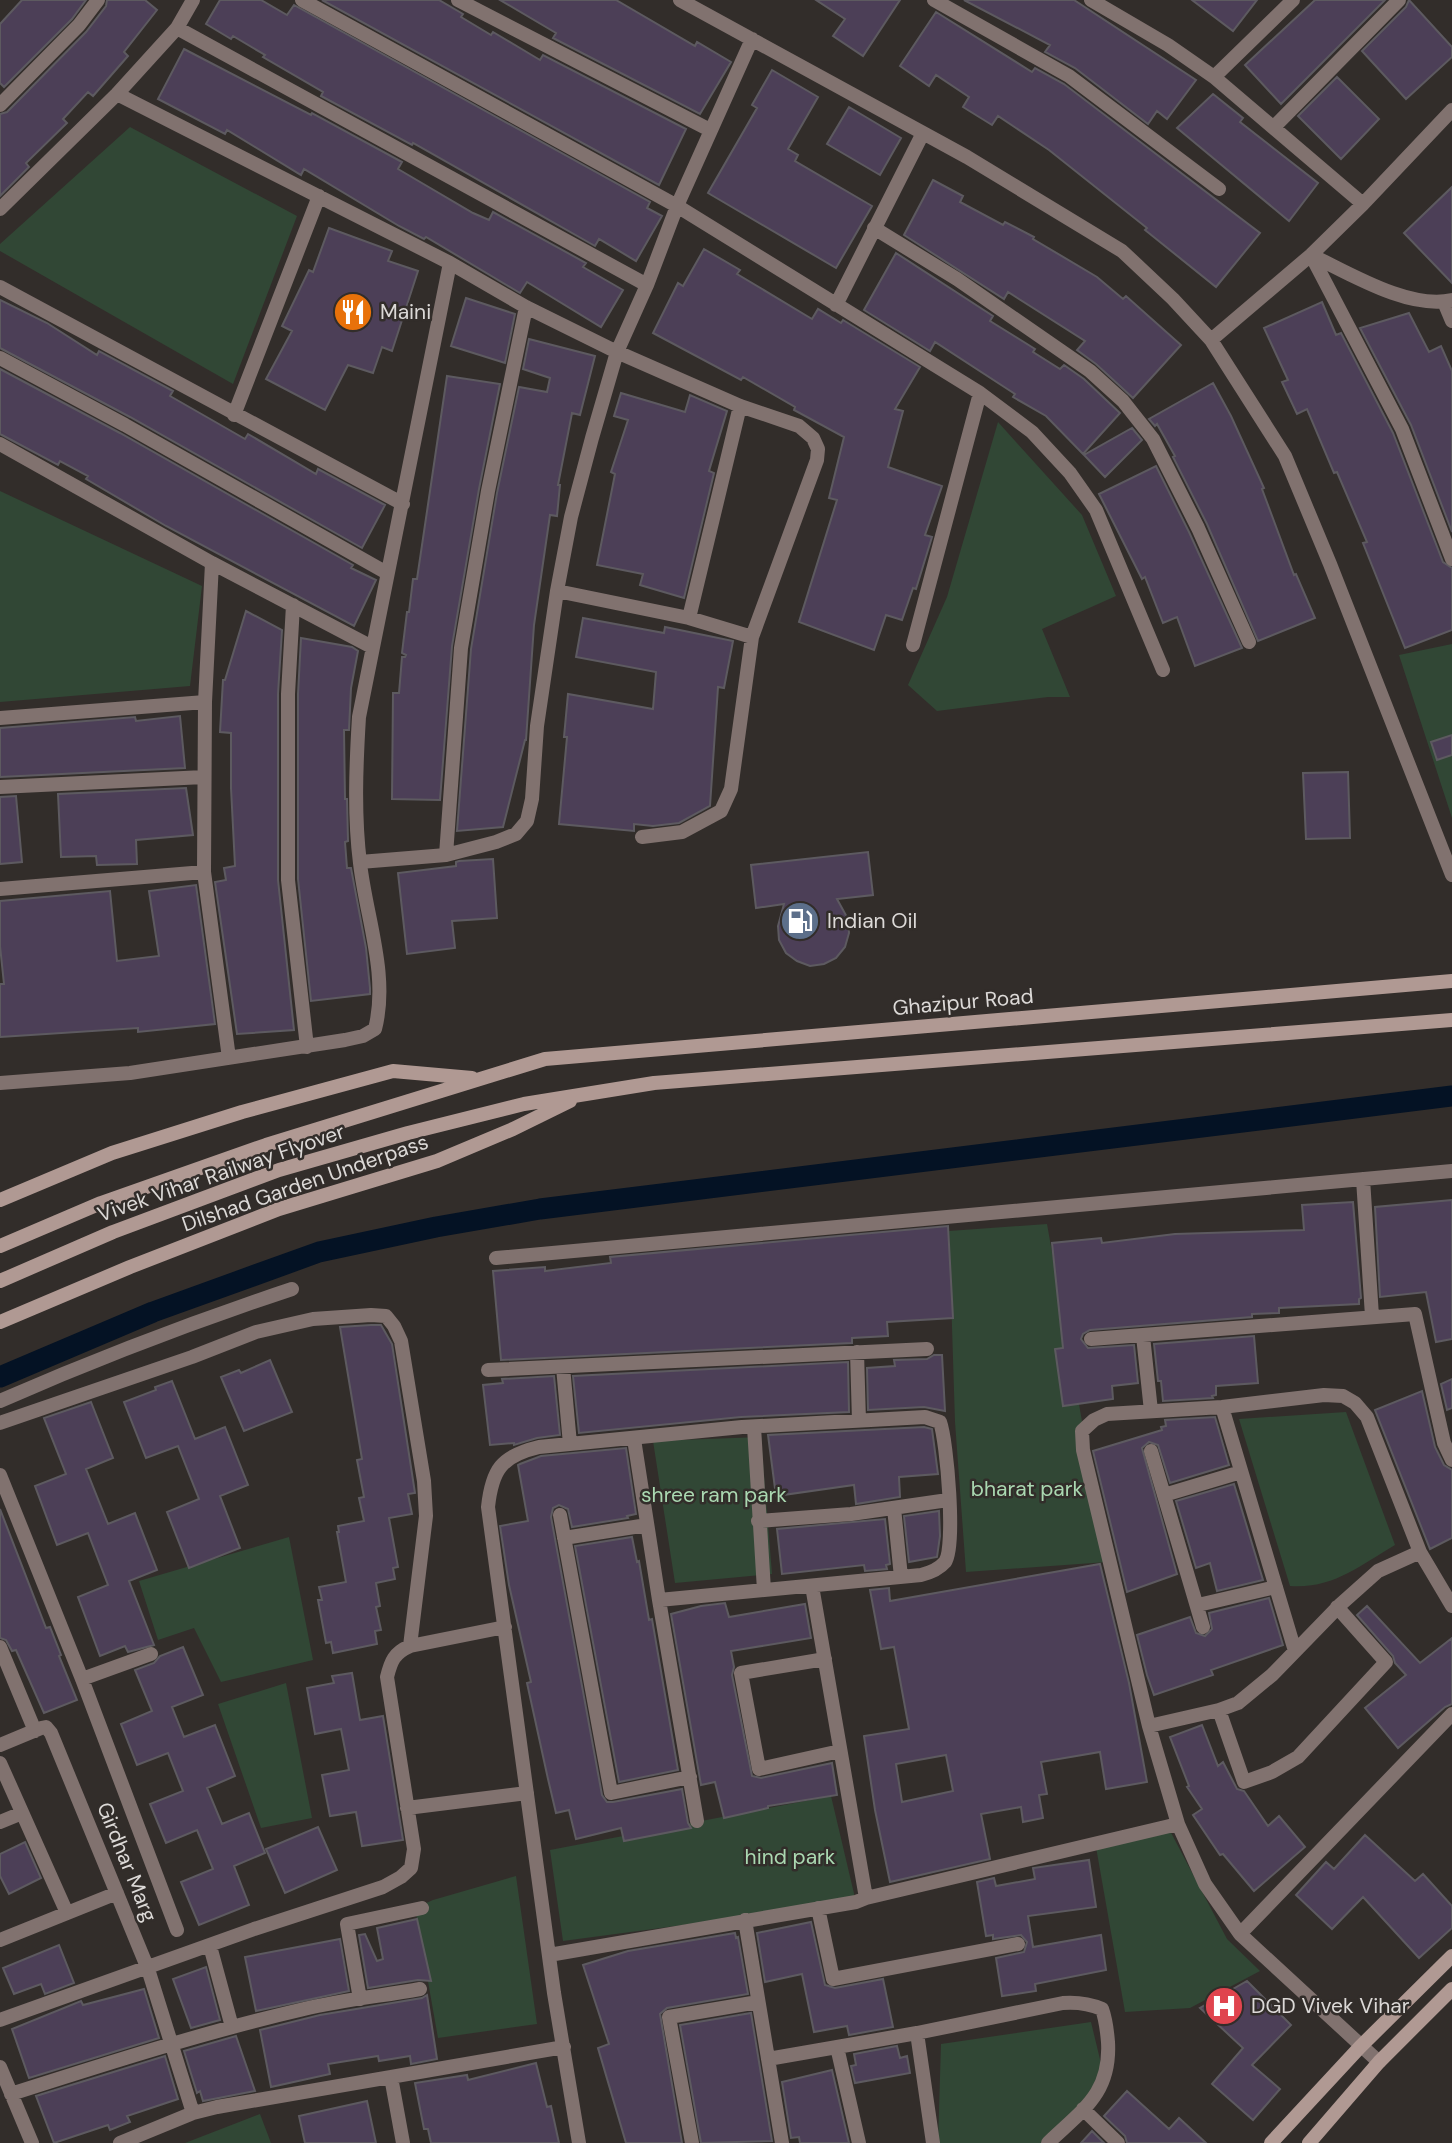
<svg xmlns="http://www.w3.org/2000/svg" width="1452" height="2143" font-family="'DM Sans',sans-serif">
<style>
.green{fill:#314735}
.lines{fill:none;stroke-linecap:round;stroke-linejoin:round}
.canal{stroke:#041224;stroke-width:21}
.building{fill:#4c3f57;stroke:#5d5a60;stroke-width:2;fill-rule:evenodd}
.street{stroke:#81726f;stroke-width:14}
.secondary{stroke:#b09993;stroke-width:14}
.labels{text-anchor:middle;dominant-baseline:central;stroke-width:5;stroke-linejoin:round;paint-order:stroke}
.poi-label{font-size:21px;fill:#dcd9d7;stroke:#322d2a;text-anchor:start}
.street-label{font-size:21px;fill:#dcd9d7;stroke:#322d2a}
.park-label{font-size:21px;fill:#aad8b1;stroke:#322d2a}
</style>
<rect width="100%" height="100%" fill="#322d2a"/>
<path class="green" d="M130 127 297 216 233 384 0 251V244Z
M998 422 1082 515 1116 596 1042 629 1070 697H1048L937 711 908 685 947 597Z
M0 491 202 586 190 686 0 702Z
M1452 644V818L1399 655Z
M1047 1224 1107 1562 966 1572 955 1422 949 1231Z
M1346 1412 1395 1545C1359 1566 1333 1589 1290 1586L1239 1419Z
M761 1437 772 1574 675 1583 653 1441Z
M289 1537 313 1660 221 1682 194 1628 158 1640 139 1581Z
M286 1683 312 1818 261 1828 218 1704Z
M831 1796 856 1902 563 1941 550 1850Z
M1168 1827 1227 1939 1260 1971 1190 2008 1125 2012 1096 1847Z
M516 1876 537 2024 438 2038 415 1908 433 1900Z
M1091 2022 1105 2080 1045 2143H938L941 2044Z
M260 2114 271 2143H185Z"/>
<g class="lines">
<path class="canal" d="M0 1377 153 1312 319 1252 436 1227 540 1209 1452 1096"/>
</g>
<path class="building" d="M22 0H86L72 19 4 87 0 83V24Z
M107 0H145L157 10 124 52 128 56 93 96 88 92 63 119 67 123 26 163 29 167 0 196V114L7 112 86 32 106 6Z
M220 0H261L287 15 294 5 650 202 647 208 662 216 636 261 599 239 595 246 413 143 412 145 321 96 323 92 263 57 265 55 233 36 231 39 206 24Z
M322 0H439L463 14 461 17 491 35 493 32 540 60 543 55 686 129 659 185Z
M500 0H616L695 46 697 42 731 62 700 114 553 38 556 33Z
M816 0H900L863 56 833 36 845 19Z
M964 0H1074L1196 80 1167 119 1157 111 1148 124 1075 68 1045 52 1050 45Z
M1192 0H1257L1233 31Z
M1315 0H1385L1281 104 1245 65Z
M1409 0 1452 47V57L1406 99 1362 51 1406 7Z
M936 12 1032 72 1035 68 1064 84 1260 233 1216 287 1145 230 1147 228 1049 150 998 116 992 125 963 107 969 97 936 75 929 86 900 66Z
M184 49 311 115 312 113 402 162 398 169 473 213 489 220 493 212 586 263 583 267 623 290 601 327 527 282 520 293 426 237 424 239 399 226 304 169 301 175 227 130 225 134 158 99Z
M772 70 818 97 788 149 798 155 795 161 872 206 836 268 708 193 757 108 752 105Z
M1337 77 1379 119 1341 159 1298 116Z
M1213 94 1243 118 1240 122 1318 183 1289 221 1177 128Z
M849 107 901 138 880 175 827 144Z
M933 180 963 196 960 202 1003 225 1005 222 1034 237 1033 239 1097 277 1123 299 1126 296 1181 345 1133 398 1096 364 1077 350 1085 341 1008 292 1004 299 904 235Z
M1452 187V283L1404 233Z
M329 228 392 251 388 261 418 271 392 351 382 347 373 373 348 365 325 410 266 379 292 331 282 326 309 270 313 272Z
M704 249 740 270 737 274 812 319 818 309 841 323 843 320 920 367 895 409 903 411 888 467 942 486 925 535 932 537 916 589 913 588 902 620 886 615 874 650 799 622 837 500 829 498 844 437 794 410 795 407 743 377 741 380 653 333 678 283 683 286Z
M896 253 993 316 990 321 1035 349 1033 352 1060 369 1064 365 1084 379 1120 413 1083 454 1046 416 1013 397 1015 394 935 342 930 351 864 310Z
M466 298 515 314 505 363 451 346Z
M0 300 47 323 97 355 99 351 173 391 170 396 245 439 248 434 316 474 318 469 385 505 362 548 130 417 0 348Z
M1322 302 1336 335 1341 333 1393 433 1443 562 1452 568V630L1405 648 1363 543 1367 542 1337 472 1334 473 1307 409 1297 414 1282 382 1288 380 1264 328Z
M1409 313 1429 352 1441 346 1452 371V532L1411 425 1360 328Z
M529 339 595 356 580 415 572 413 558 485H560L557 516 550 515 534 625 526 740H525L503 827 457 831 471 649 497 493 519 387 547 392 550 378 523 369Z
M0 369 120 433 353 565 351 568 376 580 354 626 166 526 86 479 88 476 60 461 58 465 0 434Z
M447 376 500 384 479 489 452 646 440 800 392 799 393 693H399L402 657H405L406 655 402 653 407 612H409L413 579H417Z
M1213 383 1231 416 1264 488 1262 489 1294 575 1296 574 1315 618 1258 641 1207 524 1173 457 1175 456 1157 424 1155 426 1149 419Z
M621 393 685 412 690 395 727 411 709 471 714 473 684 598 640 585 643 574 597 565 615 474 611 472 628 420 614 416Z
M1132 428 1142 440 1105 477 1084 455Z
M1156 466 1189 532 1242 648 1195 666 1177 617 1163 623 1145 577 1142 579 1099 494Z
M246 611 282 630 278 694V880L294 1030 237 1034 215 882 226 880 224 868 235 866 231 788V733L220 732 223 680H225Z
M583 618 664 633 665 627 733 641 724 688 718 687 710 806 679 823 653 826 634 824V831L559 824 567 737H564L568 694 653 709 656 672 576 657Z
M301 638 352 647 358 651 351 688 349 730H344L345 799H347L348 841 345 842 347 868H351L366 948 370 988V994L311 1001 298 879V694Z
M180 716 185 768 0 777V728L135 717 136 721Z
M1452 735V755L1437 760 1431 742Z
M1348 772 1350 838 1306 839 1303 773Z
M186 788 193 835 136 840 137 864 97 865 96 856 61 857 58 794Z
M16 796 22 862 0 864V797Z
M868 852 873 895 837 899 848 919 849 933 845 947 836 958 824 964 810 966 797 961 786 953 779 940 778 926 784 904 756 908 751 865Z
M493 859 497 918 452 921 455 948 407 954 398 873 456 866V862L459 861Z
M196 885 215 1024 138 1032V1028L0 1037V984H4L0 946V901L110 891 117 961 159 956 149 891Z
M1452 1200V1339L1436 1342 1426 1292 1380 1297 1375 1207Z
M1353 1202 1361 1298 1359 1299V1304L1279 1308V1313L1252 1314V1317L1090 1330 1083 1334 1081 1339 1088 1348 1134 1345 1138 1383 1112 1386 1113 1399 1063 1406 1055 1349 1063 1348 1052 1243 1101 1238 1102 1243 1175 1234 1304 1230 1302 1205Z
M948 1226 953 1318 887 1322 888 1336 852 1338V1343L501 1360 493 1271 545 1267V1271L611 1263 610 1257Z
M371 1325H381L392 1344 415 1493 408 1494 412 1514 389 1518 398 1567 393 1568 395 1579 376 1583 380 1606 376 1607 381 1630 375 1631 377 1644 333 1653 331 1642 326 1643 318 1600H322L319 1587 346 1582 337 1532H339L338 1526 364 1521 359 1498 364 1497 357 1460 362 1459 340 1327Z
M1254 1336 1258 1383 1216 1386V1395L1212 1396 1213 1398 1163 1401 1161 1381H1158L1154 1344Z
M934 1355H942L945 1411 924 1407 868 1410 867 1368 895 1366 894 1360 927 1359Z
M270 1360 292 1412 244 1431 221 1377 239 1370 241 1373Z
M848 1362 849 1412 741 1417 579 1433 573 1376Z
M554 1376 560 1435 537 1438 514 1445V1443L490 1445 483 1385 503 1383 502 1379Z
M1452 1379V1408L1447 1410 1441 1384Z
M172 1381 195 1439 225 1427 248 1485 220 1496 240 1548 189 1568 167 1512 199 1499 178 1446 146 1458 124 1402 156 1390 155 1387Z
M1422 1391 1435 1447 1444 1465 1452 1470V1538L1430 1549 1375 1410Z
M91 1402 113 1458 86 1469 108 1524 135 1513 157 1570 129 1581 154 1645 128 1652 125 1646 100 1656 78 1597 108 1585 88 1533 57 1545 35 1486 66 1474 44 1418Z
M1215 1417 1229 1465 1170 1483 1158 1445 1149 1442 1142 1448 1177 1574 1127 1592 1093 1451 1162 1430 1161 1427 1166 1426 1165 1420Z
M924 1427 932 1429 938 1474 899 1477 900 1497 856 1504 854 1485 776 1496 768 1435Z
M626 1448 636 1514 627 1516 628 1518 572 1527 568 1509 559 1505 553 1508 551 1517 602 1795 607 1802H613L682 1789 688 1823 691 1828 624 1841 621 1828 576 1839 569 1810 556 1813 548 1779 527 1683 531 1682 509 1585 500 1526 528 1521 518 1465 520 1464 541 1456Z
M1234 1484 1263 1580 1217 1591 1210 1563 1196 1568 1176 1501Z
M0 1509 46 1628 50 1627 61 1655 59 1656 77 1700 44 1713 16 1650 12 1651 6 1640 0 1638Z
M939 1511 940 1536 937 1557 909 1562 904 1516Z
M885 1519 890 1564 886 1565 887 1569 865 1571 864 1565 782 1574 777 1529Z
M632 1537 637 1562 639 1561 649 1620 652 1619 678 1770 619 1782 575 1546Z
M1100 1564 1129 1683 1147 1782 1106 1789 1100 1752 1041 1762 1047 1794 1039 1795 1043 1818 1023 1822 1021 1807 981 1814 990 1859 890 1882 875 1810 864 1736 909 1729 894 1647 881 1649 870 1590 889 1588 890 1601ZM946 1755 953 1791 902 1802 896 1764Z
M1269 1598 1283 1645 1211 1670 1213 1675 1154 1695 1147 1675 1137 1635 1190 1617 1196 1633 1205 1636 1212 1629 1209 1613Z
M725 1603 729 1617 805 1604 811 1638 731 1651 734 1667 732 1675 752 1776 761 1778 832 1763 837 1795 768 1806V1808L724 1818 715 1782 701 1785 671 1614 701 1606Z
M1367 1606 1420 1663 1452 1638V1704L1445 1707 1398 1748 1365 1708 1406 1675 1395 1663 1393 1656 1357 1615Z
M183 1647 203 1695 172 1707 184 1737 215 1725 235 1776 207 1788 222 1824 249 1813 265 1853 234 1866 249 1905 199 1925 181 1882 213 1869 197 1830 166 1843 150 1804 183 1791 168 1753 137 1765 121 1724 152 1711 135 1670 154 1663 160 1656Z
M352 1673 360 1720 383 1716 403 1840 362 1846 356 1812 330 1816 322 1775 349 1770 341 1729 315 1734 307 1688 334 1683 332 1676Z
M1202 1725 1218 1766 1223 1762 1237 1789 1244 1791 1268 1826 1279 1816 1305 1847 1254 1891 1223 1854 1220 1855 1193 1815 1202 1809 1187 1787 1189 1786 1170 1737Z
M318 1827 337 1870 285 1893 266 1849Z
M1365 1835 1415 1881 1423 1874 1452 1906V1928L1419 1958 1363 1897 1332 1929 1296 1895 1326 1862 1334 1869Z
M25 1842 41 1878 9 1894 0 1876V1854Z
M1089 1860 1096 1907 1028 1916 1033 1947 1101 1935 1106 1970 1035 1984 1036 1991 1002 1996 996 1958 1024 1952 1027 1942 1021 1935 993 1939V1935L986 1936 977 1882 994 1878 996 1886 1035 1879 1033 1868Z
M417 1919 431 1981 418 1980 368 1988 359 1935 365 1934 377 1961 383 1959 377 1928Z
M811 1922 825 1985 835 1988 883 1979 893 2027 849 2035 847 2026 814 2032 802 1974 765 1982 757 1933Z
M735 1933 736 1938 738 1937 748 1994 667 2008 660 2014 682 2143H626L598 2048 609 2044 583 1965 628 1951Z
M340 1939 349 1991 256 2011 245 1957Z
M59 1945 74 1983 45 1994 41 1984 14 1994 3 1968Z
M206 1967 220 2020 191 2028 173 1979Z
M1247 1981 1291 2025 1252 2065 1280 2089 1253 2120 1212 2084 1243 2048 1200 2008Z
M144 1989 159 2038 29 2078 12 2029 81 2001 83 2005Z
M427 1995 437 2059 411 2064 410 2056 379 2061 378 2056 328 2064 330 2074 271 2087 260 2030 320 2015 422 1998Z
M751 2013 772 2141 701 2143 680 2025Z
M236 2036 255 2091 203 2101 200 2091 197 2093 184 2051Z
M897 2046 900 2058 907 2056 910 2073 855 2083 851 2066 856 2065 854 2054Z
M165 2056 178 2099 127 2116 130 2122 110 2130 108 2125 54 2143 36 2096Z
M536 2063 547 2107 551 2106 559 2143H431L428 2129H424L415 2083 467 2075 468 2080Z
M832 2070 849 2143H800L799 2137 791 2138 782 2082Z
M1127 2091 1169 2129 1179 2118 1206 2143H1127L1125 2136 1104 2116Z
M367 2101 376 2143H305L299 2116Z
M1092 2131 1104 2143H1081Z"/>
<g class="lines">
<path class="street" d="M302 0 677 206 980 393 1032 432 1070 473 1096 510 1163 670
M458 0 710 130
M680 0 967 157 1122 251 1173 299 1211 340 1285 456 1330 564 1452 875
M934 0 1069 76 1219 189
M1091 0 1168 45 1214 77 1363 204
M177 28 647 285
M1214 77 1293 0
M117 94 450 263 526 307 617 352 740 406 799 426 813 438 818 449 817 460 752 637 731 789 721 811 682 832 642 837
M0 105 79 25 98 0
M1274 127 1399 0
M0 209 117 94 177 28 193 0
M874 228 957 279 1090 371 1123 401 1153 439 1198 528 1249 642
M1311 255 1402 429 1452 559
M1311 255C1349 273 1409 310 1452 300
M0 287 403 504
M1444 302 1452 321
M836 305 923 133
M1211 340 1311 255 1363 204 1452 110
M0 358 125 425 387 573
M234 415 319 196
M0 444 212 563 372 647
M212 563 205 702 204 872 229 1058
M557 591 689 618 752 637
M293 605 288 694V880L307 1047
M689 618 740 406
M913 645 980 393
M0 718 205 702
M0 787 204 777
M446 855 461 648 488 491 526 307
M360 862 446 855 496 842 516 834 527 821 532 799 537 726 557 591 571 517 592 438 617 352 647 285 677 206 752 39
M0 889 204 872
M0 1083 130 1073 345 1040 363 1036 375 1029C389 975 366 917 360 863 354 815 356 766 359 717L450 263
M1363 1179 1372 1316
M496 1258 1452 1171
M1143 1336 1151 1411
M1091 1339 1415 1314 1444 1443 1452 1460
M857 1352 859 1421
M563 1367 570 1444
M488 1370 927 1349
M0 1401C96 1359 193 1322 292 1289
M1222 1407 1295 1651
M0 1423 192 1357 256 1332 313 1319 371 1315 386 1316 394 1326 401 1341 424 1481 426 1516 410 1646
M754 1427 764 1590
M634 1439 659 1600 697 1821
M1151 1451 1203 1627
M0 1475 82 1679 177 1930
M1164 1495 1241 1472
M894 1508 901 1577
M560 1515 611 1793 690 1777
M758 1521 851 1514 948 1500
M564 1538 647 1525
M812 1586 866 1898
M1198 1605 1276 1587
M0 1647 35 1731
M825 1659 741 1673 759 1769 840 1751
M82 1679 151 1654
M1219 1710 1244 1782 1272 1772 1298 1757 1386 1662 1337 1607
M1149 1726 1219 1710 1238 1703 1272 1675 1341 1604 1378 1571 1420 1552
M0 1745 41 1728 46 1727 51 1733 148 1969 193 2113
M0 1763 67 1913
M407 1808 527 1793
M0 1822 22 1813
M818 1908 833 1979 1018 1944
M745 1920 782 2143
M1240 1934 1452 1714
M0 1940 117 1893
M210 1946 232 2027
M549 1955 856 1902 866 1898 1178 1824
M360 1999 347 1924 422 1908
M0 2020 254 1929 383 1887 401 1877 411 1868 414 1849 387 1677C391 1661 394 1653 410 1646L505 1627
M917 2033 933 2143
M837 2047 859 2143
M768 2059 917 2033 1063 2003C1077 2002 1088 2003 1102 2009 1106 2020 1107 2030 1108 2042 1111 2094 1082 2110 1048 2143
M1379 2062 1240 1934 1205 1884 1178 1824 1149 1726 1083 1450 1082 1431 1094 1420 1107 1414 1222 1407 1324 1395 1343 1396 1355 1403 1367 1417 1420 1552 1452 1606
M0 2067 32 2143
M391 2077 403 2143
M11 2094C108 2063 205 2032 304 2009 342 2000 381 1996 420 1989
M1083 2109 1118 2143
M120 2143 193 2113 217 2107 564 2047
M579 2143 554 1993 488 1507C492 1470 501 1456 539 1447L742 1427 925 1417 940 1422C947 1441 956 1547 945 1562 939 1569 929 1573 921 1575L659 1600
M692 2143 669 2017 758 2002"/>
<path class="secondary" d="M0 1200 112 1153 242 1112 393 1071 472 1078
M0 1246 101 1203 266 1145 545 1059 1452 981
M0 1281 113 1232 279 1170 408 1133 524 1104 654 1083 1452 1020
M0 1322 130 1267 279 1209 437 1161 513 1129 570 1101
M1271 2143 1360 2047 1452 1956
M1309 2143 1379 2062 1452 1989"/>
</g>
<defs>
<g id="restaurant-disc" transform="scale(2.0125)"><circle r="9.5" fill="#e8710a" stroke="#322d2a"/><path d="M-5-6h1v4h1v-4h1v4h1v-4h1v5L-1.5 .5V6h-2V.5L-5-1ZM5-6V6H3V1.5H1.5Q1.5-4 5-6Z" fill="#fff"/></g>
<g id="fuel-disc" transform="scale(2.0125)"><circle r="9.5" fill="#5c6f8a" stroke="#322d2a"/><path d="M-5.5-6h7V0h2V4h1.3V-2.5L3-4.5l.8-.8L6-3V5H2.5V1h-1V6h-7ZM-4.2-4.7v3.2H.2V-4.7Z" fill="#fff"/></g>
<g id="hospital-disc" transform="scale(2.0125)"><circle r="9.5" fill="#e0444e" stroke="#322d2a"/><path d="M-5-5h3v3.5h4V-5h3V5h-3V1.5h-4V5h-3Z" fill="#fff"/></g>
</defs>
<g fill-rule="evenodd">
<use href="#restaurant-disc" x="353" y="312"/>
<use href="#fuel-disc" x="800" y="921"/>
<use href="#hospital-disc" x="1224" y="2006"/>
</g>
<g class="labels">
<g class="poi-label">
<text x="380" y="312">Maini</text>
<text x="827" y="921">Indian Oil</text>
<text x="1251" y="2006">DGD Vivek Vihar</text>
</g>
<g class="street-label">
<text transform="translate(963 1002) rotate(-5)">Ghazipur Road</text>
<text transform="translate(221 1173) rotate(-19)">Vivek Vihar Railway Flyover</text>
<text transform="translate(305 1183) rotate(-19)">Dilshad Garden Underpass</text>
<text transform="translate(127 1862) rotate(68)">Girdhar Marg</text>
</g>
<g class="park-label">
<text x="1027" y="1489">bharat park</text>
<text x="714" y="1495">shree ram park</text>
<text x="790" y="1857">hind park</text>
</g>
</g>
</svg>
